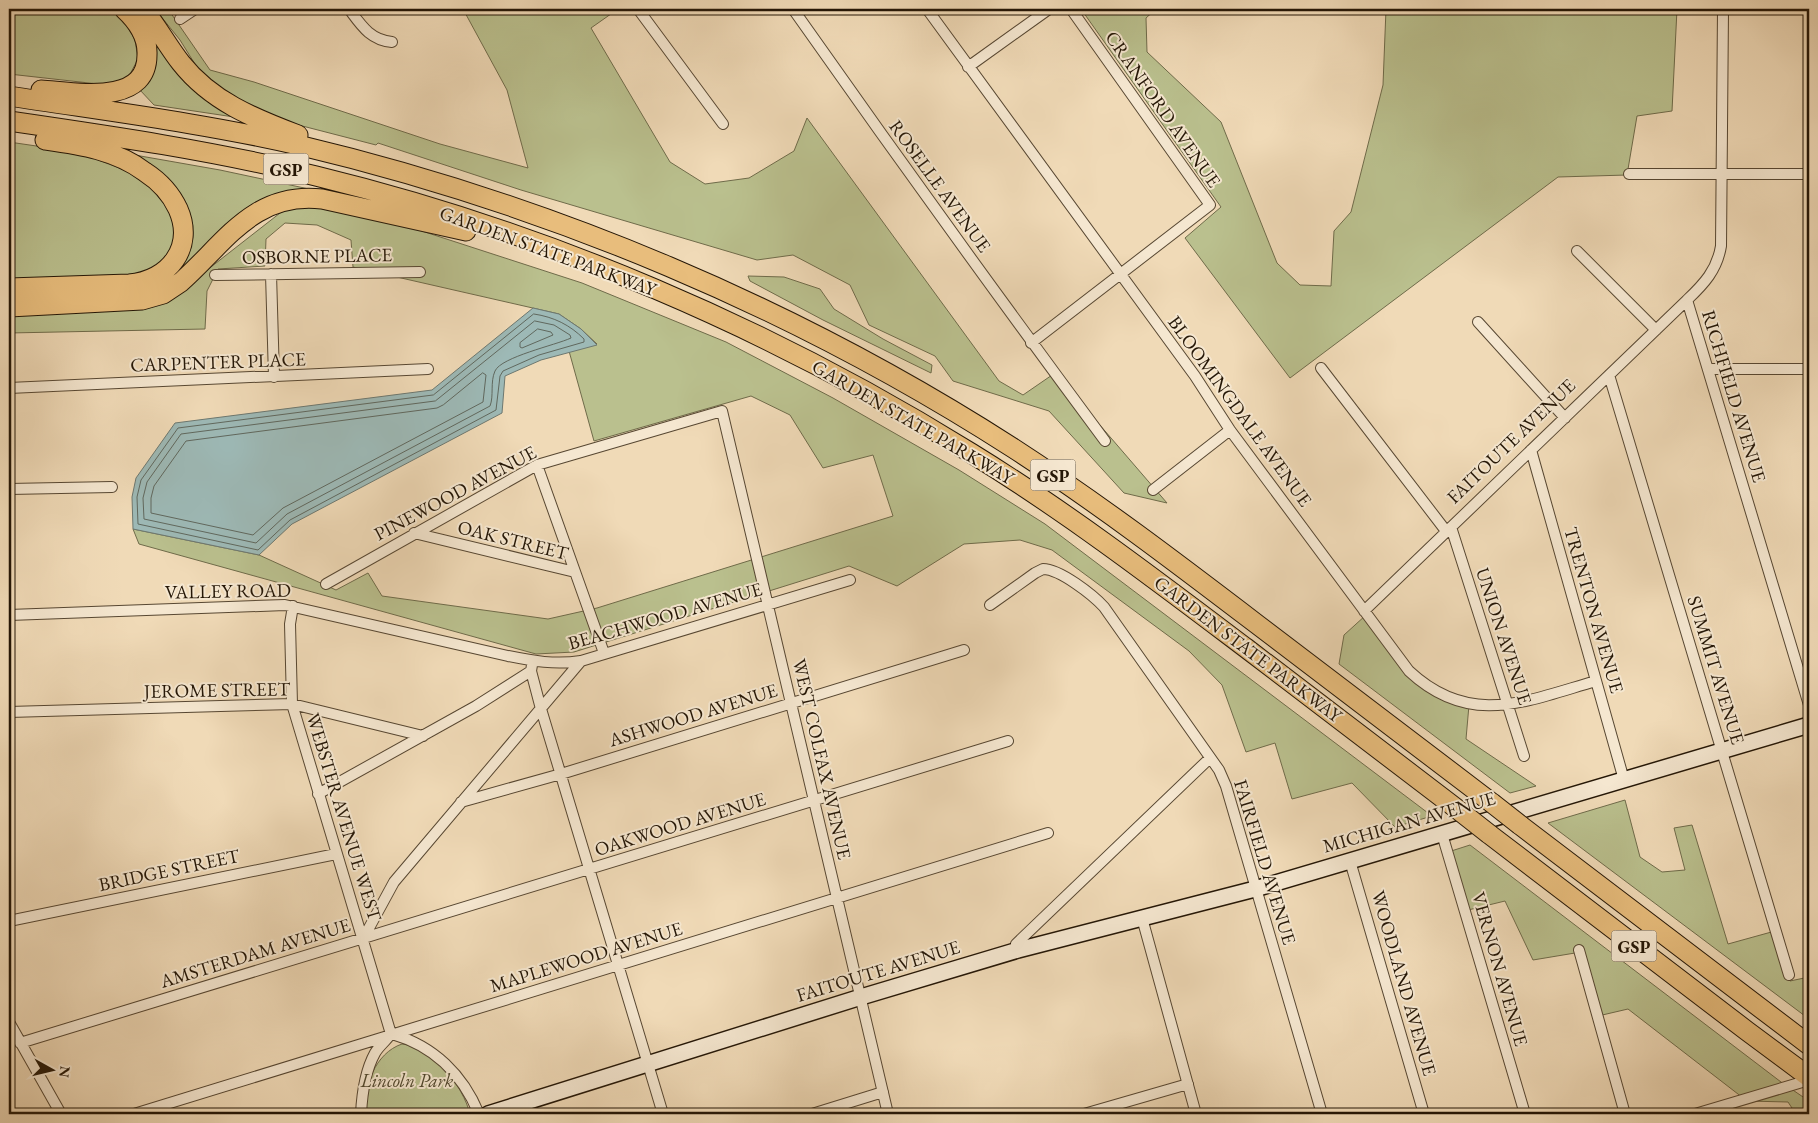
<svg xmlns="http://www.w3.org/2000/svg" width="1818" height="1123" font-family="'EB Garamond',serif">
<style>
.green{fill:#bac08e;stroke:#6f6b4a}
.water{fill:#9db9b6;stroke:#6d7870}
.lines{fill:none;stroke-linecap:round;stroke-linejoin:round}
.shore{stroke:#60685e;stroke-width:1}
.street-casing{stroke:#574732;stroke-width:12}
.secondary-casing{stroke:#241606;stroke-width:18}
.highway-casing{stroke:#241606;stroke-width:21}
.street{stroke:#f5e7d0;stroke-width:10}
.secondary{stroke:#f5e7d0;stroke-width:15}
.highway{stroke:#e8bd7c;stroke-width:19}
.highway-bridge-casing{stroke:#241606;stroke-width:21;stroke-linecap:butt}
.highway-bridge{stroke:#e8bd7c;stroke-width:19}
.labels{text-anchor:middle;dominant-baseline:central;stroke-width:4;stroke-linejoin:round;paint-order:stroke}
.shield{fill:#f5e7d0;stroke:#635543;stroke-width:1}
.shield-label{font-size:18px;font-weight:bold;fill:#241606}
.street-label{font-size:19px;fill:#241606;stroke:#f5e7d0}
.park-label{font-size:19px;font-style:italic;fill:#51492f;stroke:#f5e7d0}
</style>
<rect width="100%" height="100%" fill="#f0dab7"/>
<filter id="stains"><feTurbulence type="fractalNoise" baseFrequency=".004" numOctaves="4"/><feColorMatrix values="0 0 0 0 .2 0 0 0 0 .09 0 0 0 0 .02 0 0 0 .5 -.17"/></filter>
<radialGradient id="worn" r=".72"><stop offset=".6" stop-color="#630" stop-opacity="0"/><stop offset="1" stop-color="#630" stop-opacity=".3"/></radialGradient>
<path class="green" d="M9 9H112L121 15 135 40 138 59 129 76 117 84 107 85 9 74Z
M155 9H168L210 70 254 82 440 144 528 168 507 90 463 9H618L591 28 670 162 705 184 749 178 794 151 807 118 999 381 1023 395 1055 373 1167 503 1124 493 1049 411 953 381 935 356 869 325 850 285 793 255 757 260 521 190 378 143 376 145 283 121 248 107 203 77 180 40Z
M1081 9H1156L1146 18 1147 52 1221 122 1277 263 1300 285 1331 286 1334 231 1351 212 1383 85 1386 9H1677L1672 111 1637 116 1627 175 1558 177 1290 378 1185 238 1221 207Z
M148 34 234 117 154 105 139 89Z
M9 142 98 155V160L140 176 163 202 170 205 187 224 129 154 220 170 309 189 307 192 282 194 280 193 267 198 202 274 289 206 354 209 582 283 726 342 833 398 959 470 1045 524 1432 816 1395 827 1352 783 1292 799 1275 743 1246 752 1222 685 1189 651 1052 550 1020 540 964 544 897 586 849 566 574 652 536 654 139 544 133 529 259 555 336 590 368 573 382 596 548 619 597 608 893 516 873 455 823 468 790 415 751 396 594 441 569 351 597 344 581 329 559 314 353 267 351 240 317 225 285 223 266 239 265 266 218 269 207 291 205 329 9 333Z
M748 276 784 277 820 289 834 309 883 339 932 365 931 373 823 320 750 281Z
M1366 615 1413 680 1469 705 1466 739 1536 786 1510 793 1339 664 1344 635Z
M1625 800 1640 857 1662 872 1685 870 1674 828 1692 825 1728 944 1775 931 1790 981 1809 977V1019L1548 823Z
M1470 845 1781 1082 1809 1101V1114H1796L1788 1102 1747 1101 1628 1009 1598 1016 1575 953 1533 960 1505 901 1464 911 1445 853Z
M402 1044C433 1047 463 1086 470 1114H367C362 1088 375 1053 402 1044Z"/>
<path class="water" d="M533 308 559 314 581 329 597 345 541 360 505 376 502 413 292 524 259 555 133 529 132 497 136 478 175 423 432 390Z"/>
<g class="lines">
<path class="shore" d="M534 314C554 317 570 325 584 339V342L539 355 503 371 500 376 496 410 290 520 258 550 138 524 137 497 141 480 178 428 433 395Z
M535 321 554 325 570 335 571 338C556 345 501 357 495 371 490 382 494 396 490 406L287 514 256 543 144 519 143 498 147 482 181 434 435 401Z
M538 329 551 332 553 335 522 348 520 347V343Z
M483 373 486 375 483 402 283 508 253 535 151 513V498L154 486 186 441 437 408 443 405Z"/>
<g class="street-casing">
<path id="street" d="M349 9C361 25 370 40 392 42
M638 9 723 124
M793 9C895 154 999 298 1105 441
M927 9 1195 376 1230 430 1409 671C1470 728 1526 701 1596 681
M1723 9 1721 246C1717 270 1704 284 1687 300L1809 705
M180 19 195 9
M968 67 1049 9
M1629 174H1809
M1577 251 1656 330
M271 274 274 377
M215 275 420 272
M1478 322 1565 418
M1031 343 1210 205 1071 9
M1321 368 1446 531
M1708 369H1809
M1609 375 1789 975
M9 388 428 369
M1531 450 1624 780
M537 465 604 653
M9 489 112 487
M1153 490 1230 430
M1451 527 1524 756
M414 533 575 572
M326 584 537 465 722 411 888 1114
M990 605 1035 573 1043 569C1060 569 1093 595 1104 607L1219 770 1226 786 1322 1114
M293 606 290 624 292 704 391 1034
M1364 611 1687 300
M9 615 285 605 508 656C533 661 555 665 581 661L850 580
M531 671 541 709 663 1114
M9 712 292 704 423 736
M318 794 476 706 531 671 532 665
M461 802 561 774 964 650
M1442 834 1525 1114
M1350 861 1424 1114
M1142 918 1196 1114
M9 921 336 854
M363 939 394 882 581 661
M1018 950 1016 944 1210 758
M1579 950 1625 1114
M9 1022 61 1114
M392 1034C434 1046 463 1075 479 1114
M20 1043 1008 741
M134 1114 1048 833
M361 1114C362 1094 365 1071 375 1053 379 1046 386 1041 390 1035
M812 1114 883 1092
M1084 1114 1188 1084
M1695 1114 1809 1080"/>
</g>
<g class="secondary-casing">
<path id="secondary" d="M488 1114 861 997 1018 950 1255 889 1809 725"/>
</g>
<g class="highway-casing">
<path id="highway" d="M143 9C157 26 167 45 181 63 211 101 253 118 298 135
M41 90C74 92 147 107 147 55 148 36 137 21 124 9
M9 96C105 111 203 123 298 145 551 205 795 308 1013 448 1098 503 1178 564 1258 625 1336 685 1414 744 1492 803
M9 121C112 136 215 151 316 176 546 232 770 328 971 453 1067 512 1156 580 1246 648 1317 703 1389 757 1461 812
M9 288 129 284C169 281 195 247 178 209 171 194 159 181 145 172 116 150 80 145 45 140
M9 307 142 300 163 294 181 282C225 243 254 191 322 199L466 231
M1520 825 1809 1045
M1489 834 1747 1031 1809 1077"/>
</g>
<use href="#street" class="street"/>
<use href="#secondary" class="secondary"/>
<use href="#highway" class="highway"/>
<g class="highway-bridge-casing">
<path id="highway-bridge" d="M1492 803 1520 825
M1461 812 1489 834"/>
</g>
<use href="#highway-bridge" class="highway-bridge"/>
</g>
<g class="labels">
<g class="shield">
<rect x="263.5" y="153.5" width="45" height="31" rx="4"/>
<rect x="1030.5" y="459.5" width="45" height="31" rx="4"/>
<rect x="1611.5" y="930.5" width="45" height="31" rx="4"/>
</g>
<g class="shield-label">
<text x="286" y="169">GSP</text>
<text x="1053" y="475">GSP</text>
<text x="1634" y="946">GSP</text>
</g>
<g class="street-label">
<text transform="translate(1163 109) rotate(55)">CRANFORD AVENUE</text>
<text transform="translate(940 186) rotate(54)">ROSELLE AVENUE</text>
<text transform="translate(548 251) rotate(20)">GARDEN STATE PARKWAY</text>
<text transform="translate(317 256) rotate(-1)">OSBORNE PLACE</text>
<text transform="translate(218 362) rotate(-2)">CARPENTER PLACE</text>
<text transform="translate(1734 396) rotate(73)">RICHFIELD AVENUE</text>
<text transform="translate(1240 411) rotate(54)">BLOOMINGDALE AVENUE</text>
<text transform="translate(913 422) rotate(30)">GARDEN STATE PARKWAY</text>
<text transform="translate(1511 441) rotate(-44)">FAITOUTE AVENUE</text>
<text transform="translate(455 493) rotate(-28)">PINEWOOD AVENUE</text>
<text transform="translate(513 540) rotate(14)">OAK STREET</text>
<text transform="translate(228 591) rotate(-1)">VALLEY ROAD</text>
<text transform="translate(1594 610) rotate(74)">TRENTON AVENUE</text>
<text transform="translate(665 616) rotate(-16)">BEACHWOOD AVENUE</text>
<text transform="translate(1504 636) rotate(72)">UNION AVENUE</text>
<text transform="translate(1248 649) rotate(37)">GARDEN STATE PARKWAY</text>
<text transform="translate(1716 670) rotate(73)">SUMMIT AVENUE</text>
<text transform="translate(217 690) rotate(-1)">JEROME STREET</text>
<text transform="translate(693 715) rotate(-17)">ASHWOOD AVENUE</text>
<text transform="translate(822 759) rotate(77)">WEST COLFAX AVENUE</text>
<text transform="translate(344 817) rotate(73)">WEBSTER AVENUE WEST</text>
<text transform="translate(1409 822) rotate(-16)">MICHIGAN AVENUE</text>
<text transform="translate(680 824) rotate(-17)">OAKWOOD AVENUE</text>
<text transform="translate(1265 862) rotate(73)">FAIRFIELD AVENUE</text>
<text transform="translate(169 870) rotate(-12)">BRIDGE STREET</text>
<text transform="translate(255 953) rotate(-17)">AMSTERDAM AVENUE</text>
<text transform="translate(586 957) rotate(-17)">MAPLEWOOD AVENUE</text>
<text transform="translate(1500 969) rotate(74)">VERNON AVENUE</text>
<text transform="translate(878 971) rotate(-17)">FAITOUTE AVENUE</text>
<text transform="translate(1404 983) rotate(74)">WOODLAND AVENUE</text>
</g>
<g class="park-label">
<text x="407" y="1080">Lincoln Park</text>
</g>
</g>
<rect width="1818" height="1123" fill="none" stroke="#f0dab7" stroke-width="30"/>
<rect x="10" y="10" width="1798" height="1103" fill="none" stroke="#241606" stroke-width="2.5"/>
<rect x="15" y="15" width="1788" height="1093" fill="none" stroke="#241606"/>
<g transform="translate(52 1070) rotate(98)" stroke="#f5e7d0" stroke-width="4" paint-order="stroke">
<path d="M0-4L9 19L0 12L-9 19Z" fill="#241606"/>
<text y="-8" font-size="14" font-weight="bold" text-anchor="middle" fill="#241606">N</text>
</g>
<rect width="100%" height="100%" filter="url(#stains)"/>
<rect width="100%" height="100%" fill="url(#worn)"/>
</svg>
